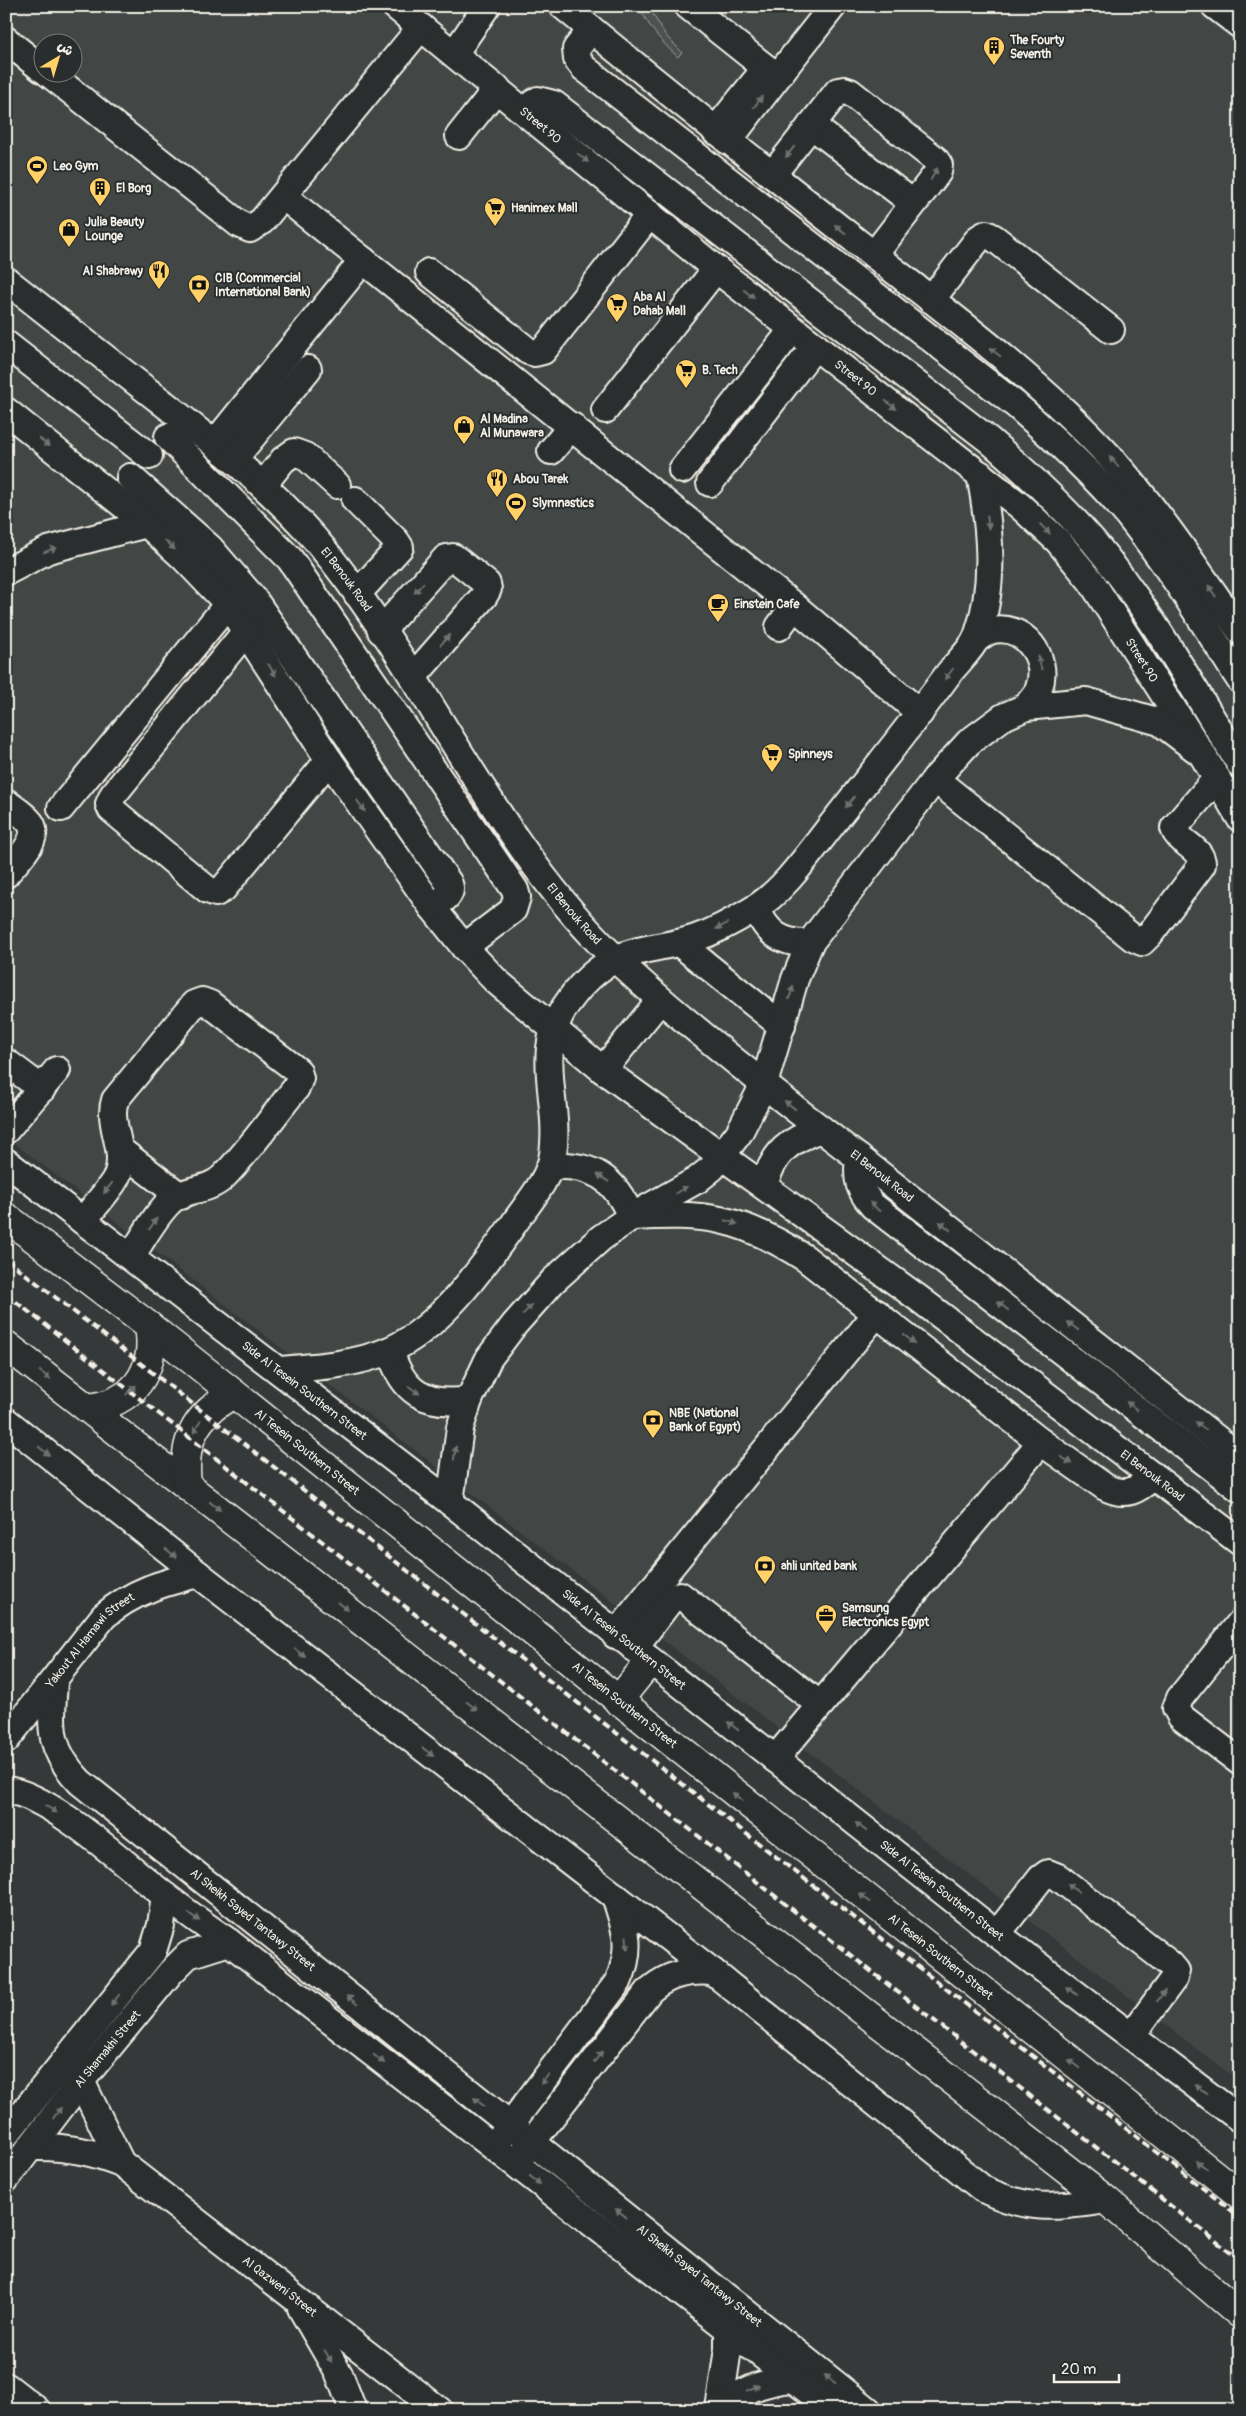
<svg xmlns="http://www.w3.org/2000/svg" width="1246" height="2416" font-family="Pangolin,'Playpen Sans Arabic',sans-serif">
<style>
.built{fill:#434645;fill-rule:evenodd}
.green{fill:#4e514f;stroke:#a1a19c}
.lines{fill:none;stroke-linecap:round;stroke-linejoin:round}
.minor-casing{stroke:#f4f1e8;stroke-width:30}
.highway-casing{stroke:#f4f1e8;stroke-width:31}
.minor{stroke:#2a2d2e;stroke-width:26}
.highway{stroke:#2a2d2e;stroke-width:28}
.rail{stroke:#f4f1e8;stroke-width:4;stroke-dasharray:8 4;stroke-linecap:butt}
.oneway{fill:#71726f}
.labels{text-anchor:middle;dominant-baseline:central;stroke-width:4;stroke-linejoin:round;paint-order:stroke}
.poi-label{font-size:12px;font-weight:bold;fill:#f4f1e8;stroke:#2a2d2e;text-anchor:start}
.street-label{font-size:12px;fill:#f4f1e8;stroke:#2a2d2e}
</style>
<rect width="100%" height="100%" fill="#363939"/>
<filter id="ink" filterUnits="userSpaceOnUse"><feTurbulence type="fractalNoise" baseFrequency=".02" numOctaves="2"/><feDisplacementMap in="SourceGraphic" scale="10" xChannelSelector="R" yChannelSelector="G"/><feConvolveMatrix kernelMatrix="1 2 1 2 8 2 1 2 1" color-interpolation-filters="sRGB"/></filter>
<g filter="url(#ink)">
<path class="built" d="M6 6H1240V2082L6 1137ZM42 42H72V72H42Z"/>
<path class="green" d="M639 6H648L666 36 682 52 678 57C661 42 648 26 639 6Z"/>
<g class="lines">
<g class="minor-casing">
<g id="minor">
<path id="s1" d="M395 6 716 269 1020 506 1058 541 1091 581 1202 754 1240 818"/>
<path d="M563 6C662 88 763 168 865 248 948 313 1037 378 1109 456 1158 510 1198 571 1240 631"/>
<path d="M688 6 766 68"/>
<path d="M1215 6 1240 25"/>
<path d="M591 30 576 49 577 59 584 68 1016 405C1055 439 1093 474 1127 514 1169 566 1204 624 1240 680"/>
<path d="M6 40 42 69"/>
<path d="M454 54 487 6"/>
<path d="M47 72 239 224 250 229 262 221 421 27"/>
<path d="M778 76 833 6"/>
<path d="M524 110 538 100 554 104 989 440C1026 472 1061 504 1093 541 1150 609 1193 689 1240 764"/>
<path d="M811 125 913 203"/>
<path d="M715 131 766 68 778 76 728 141"/>
<path d="M459 136 497 88"/>
<path d="M772 175 838 91 844 90 850 92 935 159 939 165 938 172 874 255"/>
<path d="M283 196 794 606 920 713"/>
<path d="M429 272 528 351 535 353 543 351 650 214"/>
<path id="s2" d="M6 280C58 321 110 362 162 402 224 451 285 499 333 561 427 681 489 825 594 937 627 972 665 1004 703 1035 754 1077 806 1118 859 1158 986 1257 1113 1357 1240 1457"/>
<path d="M931 300 979 238 986 234 994 238 1111 330"/>
<path d="M6 344 149 456"/>
<path d="M605 410 716 269"/>
<path id="s3" d="M6 411 147 524 184 558 228 604 329 760 432 907 464 947 496 981 603 1070 918 1298 1240 1542"/>
<path d="M168 437 290 559 515 890 517 897 513 910 464 947"/>
<path d="M215 443 363 260"/>
<path d="M551 451 572 426"/>
<path d="M234 459 308 369"/>
<path d="M682 470 793 329"/>
<path d="M130 477 210 548 253 598 448 882C455 895 441 901 432 907"/>
<path d="M710 483 815 346"/>
<path d="M263 485 283 460 294 452 305 456 337 485"/>
<path d="M355 500 396 541 400 547 357 594"/>
<path d="M6 572 48 550 147 524"/>
<path d="M779 627 794 606"/>
<path d="M247 630 113 795 109 804 111 809 208 890 216 893 223 889 329 760"/>
<path d="M381 631 446 558 453 557 457 560 487 584 488 589 484 596 413 677"/>
<path d="M976 639C980 637 985 633 989 631 1023 621 1050 658 1039 688 1037 695 1030 701 1026 707"/>
<path d="M935 779 1133 938 1142 942 1150 934 1202 865C1203 848 1178 843 1174 828L1217 778"/>
<path d="M6 802C13 808 22 813 28 820 45 836 16 861 6 874"/>
<path d="M61 808 228 604"/>
<path d="M757 908C766 934 783 944 810 943"/>
<path d="M679 943 782 1026"/>
<path d="M6 1062 42 1089"/>
<path d="M603 1070 660 1000"/>
<path d="M6 1130 57 1070"/>
<path d="M120 1150 180 1196"/>
<path d="M859 1158C856 1180 859 1190 873 1206L1240 1489"/>
<path id="s4" d="M6 1162 450 1502 997 1934 1240 2119"/>
<path d="M551 1166C593 1164 615 1178 631 1217 706 1213 739 1216 805 1258L1041 1442 1105 1487C1126 1498 1138 1490 1154 1476"/>
<path d="M764 1185C774 1152 789 1140 821 1129"/>
<path d="M83 1221C91 1210 115 1184 118 1173 126 1148 107 1124 115 1100L194 1004 202 1001 210 1004 298 1071 300 1078 296 1088C272 1117 250 1150 223 1177 209 1191 189 1188 174 1198 158 1210 142 1240 131 1257"/>
<path d="M390 1350C402 1392 425 1407 469 1400"/>
<path d="M278 1370C316 1367 355 1365 390 1350 440 1328 482 1268 513 1225 527 1204 550 1179 553 1154 561 1099 531 1051 569 1001 581 984 598 968 616 959 640 947 670 947 696 938 716 931 734 921 752 910 782 893 809 854 830 827 869 777 909 728 946 677 955 664 971 651 977 637 996 584 990 528 980 474"/>
<path d="M6 1421 198 1574 713 1972 983 2189C1031 2212 1055 2207 1106 2200"/>
<path d="M450 1502 460 1428 469 1400 489 1358 514 1325 553 1281 601 1238 631 1217 697 1180 712 1168 739 1133 764 1084 795 979 810 943 935 779 969 742 1003 717 1026 707 1086 701 1160 722 1202 754"/>
<path d="M1240 1623 1180 1698 1176 1708 1181 1717 1240 1762"/>
<path d="M615 1635 877 1313"/>
<path d="M634 1648 672 1598 680 1595 819 1704"/>
<path id="s5" d="M54 1682C51 1726 47 1748 80 1782L868 2410"/>
<path id="s6" d="M6 1740 104 1616C133 1591 163 1583 198 1574"/>
<path d="M775 1759 1041 1442"/>
<path d="M6 1790C50 1794 128 1867 164 1895 185 1911 207 1927 229 1942L833 2410"/>
<path d="M997 1934 1041 1878 1048 1873 1058 1877 1170 1964 1176 1971 1174 1978 1132 2035"/>
<path d="M81 2081 121 2163"/>
<path d="M6 2134 153 1951 161 1925 165 1896"/>
<path d="M499 2140 618 1982C633 1949 626 1929 615 1896"/>
<path id="s7" d="M32 2147C64 2146 92 2151 121 2163L439 2410"/>
<path d="M521 2156 650 1990C669 1974 688 1970 713 1972"/>
<path id="s8" d="M6 2179 81 2081 170 1973 188 1955 229 1942"/>
<path d="M301 2308 339 2374 353 2410"/>
<path d="M6 2386 37 2410"/>
<path d="M719 2409 728 2349V2329"/>
<path d="M718 2410C739 2391 765 2381 793 2379"/>
</g>
</g>
<g class="highway-casing">
<g id="highway">
<path id="s9" d="M6 1217 149 1326 1240 2195"/>
<path d="M6 1345 1033 2143 1106 2200 1240 2314"/>
<path d="M87 1408C133 1404 157 1372 149 1326"/>
<path d="M187 1484C182 1442 195 1415 232 1395"/>
<path d="M618 1701 650 1661"/>
</g>
</g>
<use href="#minor" class="minor"/>
<use href="#highway" class="highway"/>
<path class="rail" d="M6 1259 1240 2217
M6 1294 1240 2260"/>
</g>
<defs><path id="oneway-solid" d="M-6-.8H1V-3.2L6.5 0L1 3.2V.8H-6Z" transform="scale(1.25)"/></defs>
<g class="oneway">
<use href="#oneway-solid" transform="translate(758 102) rotate(-52)"/>
<use href="#oneway-solid" transform="translate(790 152) rotate(128)"/>
<use href="#oneway-solid" transform="translate(583 158) rotate(39)"/>
<use href="#oneway-solid" transform="translate(934 174) rotate(-61)"/>
<use href="#oneway-solid" transform="translate(840 229) rotate(-142)"/>
<use href="#oneway-solid" transform="translate(749 294) rotate(38)"/>
<use href="#oneway-solid" transform="translate(995 352) rotate(-141)"/>
<use href="#oneway-solid" transform="translate(891 405) rotate(38)"/>
<use href="#oneway-solid" transform="translate(44 442) rotate(39)"/>
<use href="#oneway-solid" transform="translate(1114 462) rotate(-131)"/>
<use href="#oneway-solid" transform="translate(988 522) rotate(84)"/>
<use href="#oneway-solid" transform="translate(1045 529) rotate(44)"/>
<use href="#oneway-solid" transform="translate(170 545) rotate(43)"/>
<use href="#oneway-solid" transform="translate(50 550) rotate(-21)"/>
<use href="#oneway-solid" transform="translate(419 588) rotate(132)"/>
<use href="#oneway-solid" transform="translate(1212 591) rotate(-124)"/>
<use href="#oneway-solid" transform="translate(445 640) rotate(-49)"/>
<use href="#oneway-solid" transform="translate(1040 663) rotate(-103)"/>
<use href="#oneway-solid" transform="translate(272 670) rotate(58)"/>
<use href="#oneway-solid" transform="translate(949 674) rotate(127)"/>
<use href="#oneway-solid" transform="translate(850 802) rotate(128)"/>
<use href="#oneway-solid" transform="translate(361 806) rotate(55)"/>
<use href="#oneway-solid" transform="translate(722 926) rotate(152)"/>
<use href="#oneway-solid" transform="translate(791 993) rotate(-72)"/>
<use href="#oneway-solid" transform="translate(790 1105) rotate(-142)"/>
<use href="#oneway-solid" transform="translate(603 1178) rotate(-146)"/>
<use href="#oneway-solid" transform="translate(108 1188) rotate(128)"/>
<use href="#oneway-solid" transform="translate(681 1190) rotate(-30)"/>
<use href="#oneway-solid" transform="translate(875 1207) rotate(-138)"/>
<use href="#oneway-solid" transform="translate(731 1222) rotate(16)"/>
<use href="#oneway-solid" transform="translate(153 1224) rotate(-55)"/>
<use href="#oneway-solid" transform="translate(945 1226) rotate(-142)"/>
<use href="#oneway-solid" transform="translate(1003 1306) rotate(-142)"/>
<use href="#oneway-solid" transform="translate(527 1310) rotate(-49)"/>
<use href="#oneway-solid" transform="translate(1073 1326) rotate(-142)"/>
<use href="#oneway-solid" transform="translate(909 1339) rotate(38)"/>
<use href="#oneway-solid" transform="translate(45 1375) rotate(38)"/>
<use href="#oneway-solid" transform="translate(131 1390) rotate(-43)"/>
<use href="#oneway-solid" transform="translate(414 1390) rotate(36)"/>
<use href="#oneway-solid" transform="translate(1132 1406) rotate(-142)"/>
<use href="#oneway-solid" transform="translate(1201 1426) rotate(-142)"/>
<use href="#oneway-solid" transform="translate(197 1427) rotate(121)"/>
<use href="#oneway-solid" transform="translate(44 1451) rotate(38)"/>
<use href="#oneway-solid" transform="translate(455 1453) rotate(-80)"/>
<use href="#oneway-solid" transform="translate(1066 1460) rotate(35)"/>
<use href="#oneway-solid" transform="translate(215 1506) rotate(38)"/>
<use href="#oneway-solid" transform="translate(171 1553) rotate(38)"/>
<use href="#oneway-solid" transform="translate(343 1606) rotate(38)"/>
<use href="#oneway-solid" transform="translate(300 1653) rotate(38)"/>
<use href="#oneway-solid" transform="translate(472 1706) rotate(38)"/>
<use href="#oneway-solid" transform="translate(733 1726) rotate(-142)"/>
<use href="#oneway-solid" transform="translate(428 1752) rotate(38)"/>
<use href="#oneway-solid" transform="translate(738 1797) rotate(-142)"/>
<use href="#oneway-solid" transform="translate(51 1809) rotate(31)"/>
<use href="#oneway-solid" transform="translate(861 1827) rotate(-142)"/>
<use href="#oneway-solid" transform="translate(1073 1888) rotate(-142)"/>
<use href="#oneway-solid" transform="translate(865 1898) rotate(-142)"/>
<use href="#oneway-solid" transform="translate(194 1917) rotate(36)"/>
<use href="#oneway-solid" transform="translate(627 1943) rotate(86)"/>
<use href="#oneway-solid" transform="translate(1072 1991) rotate(-143)"/>
<use href="#oneway-solid" transform="translate(1161 1996) rotate(-54)"/>
<use href="#oneway-solid" transform="translate(115 2000) rotate(129)"/>
<use href="#oneway-solid" transform="translate(352 2000) rotate(-141)"/>
<use href="#oneway-solid" transform="translate(598 2057) rotate(-52)"/>
<use href="#oneway-solid" transform="translate(379 2059) rotate(38)"/>
<use href="#oneway-solid" transform="translate(1074 2064) rotate(-142)"/>
<use href="#oneway-solid" transform="translate(545 2079) rotate(127)"/>
<use href="#oneway-solid" transform="translate(1201 2089) rotate(-142)"/>
<use href="#oneway-solid" transform="translate(479 2102) rotate(-141)"/>
<use href="#oneway-solid" transform="translate(57 2113) rotate(-54)"/>
<use href="#oneway-solid" transform="translate(1202 2165) rotate(-142)"/>
<use href="#oneway-solid" transform="translate(535 2180) rotate(38)"/>
<use href="#oneway-solid" transform="translate(621 2213) rotate(-142)"/>
<use href="#oneway-solid" transform="translate(328 2356) rotate(59)"/>
<use href="#oneway-solid" transform="translate(830 2379) rotate(-142)"/>
<use href="#oneway-solid" transform="translate(753 2388) rotate(-22)"/>
</g>
</g>
<defs>
<g id="building-pin" transform="scale(1.125)"><path d="M0 17L-7.5 6A9.5 9.5 0 1 1 7.5 6Z" fill="#ffd166" stroke="#2a2d2e"/><path d="M-4-6H4V6H1V3H-1V6H-4ZM-2.5-4.3h1.7v1.8h-1.7ZM.8-4.3h1.7v1.8H.8ZM-2.5-1h1.7V.8h-1.7ZM.8-1h1.7V.8H.8Z" fill="#111"/></g>
<g id="stadium-pin" transform="scale(1.125)"><path d="M0 17L-7.5 6A9.5 9.5 0 1 1 7.5 6Z" fill="#ffd166" stroke="#2a2d2e"/><path d="M0-5a6.5 5 0 1 0 0 10a6.5 5 0 1 0 0-10ZM-3.5-1.8h7v3.6h-7Z" fill="#111"/></g>
<g id="supermarket-pin" transform="scale(1.125)"><path d="M0 17L-7.5 6A9.5 9.5 0 1 1 7.5 6Z" fill="#ffd166" stroke="#2a2d2e"/><path d="M-6-5.5h2.5l.6 2H6L4.5 2H-2.5L-4.4-4H-6ZM-1.5 3.2a1.3 1.3 0 1 0 .1 0ZM3 3.2a1.3 1.3 0 1 0 .1 0Z" fill="#111"/></g>
<g id="shop-pin" transform="scale(1.125)"><path d="M0 17L-7.5 6A9.5 9.5 0 1 1 7.5 6Z" fill="#ffd166" stroke="#2a2d2e"/><path d="M-5-2.5h2.3a2.7 3.5 0 0 1 5.4 0H5L5.5 6h-11ZM-1.5-2.5h3a1.5 2.3 0 0 0-3 0Z" fill="#111"/></g>
<g id="restaurant-pin" transform="scale(1.125)"><path d="M0 17L-7.5 6A9.5 9.5 0 1 1 7.5 6Z" fill="#ffd166" stroke="#2a2d2e"/><path d="M-5-6h1v4h1v-4h1v4h1v-4h1v5L-1.5 .5V6h-2V.5L-5-1ZM5-6V6H3V1.5H1.5Q1.5-4 5-6Z" fill="#111"/></g>
<g id="bank-pin" transform="scale(1.125)"><path d="M0 17L-7.5 6A9.5 9.5 0 1 1 7.5 6Z" fill="#ffd166" stroke="#2a2d2e"/><path d="M-6-4H6V4H-6ZM0-2.3a2.3 2.3 0 1 0 0 4.6a2.3 2.3 0 1 0 0-4.6Z" fill="#111"/></g>
<g id="cafe-pin" transform="scale(1.125)"><path d="M0 17L-7.5 6A9.5 9.5 0 1 1 7.5 6Z" fill="#ffd166" stroke="#2a2d2e"/><path d="M-5.5-4.5H6V0H3Q3 3.5 0 3.5H-2.5Q-5.5 3.5-5.5 0ZM3-3.2v2h1.7v-2ZM-6 4.5H4V6H-6Z" fill="#111"/></g>
<g id="office-pin" transform="scale(1.125)"><path d="M0 17L-7.5 6A9.5 9.5 0 1 1 7.5 6Z" fill="#ffd166" stroke="#2a2d2e"/><path d="M-6-3h4V-5.5h4V-3h4V5H-6ZM-1-4.5V-3h2v-1.5ZM-6 0V1H6V0Z" fill="#111"/></g>
</defs>
<g fill-rule="evenodd">
<use href="#building-pin" x="994" y="47"/>
<use href="#stadium-pin" x="37" y="166"/>
<use href="#building-pin" x="100" y="188"/>
<use href="#supermarket-pin" x="495" y="208"/>
<use href="#shop-pin" x="69" y="229"/>
<use href="#restaurant-pin" x="159" y="271"/>
<use href="#bank-pin" x="199" y="285"/>
<use href="#supermarket-pin" x="617" y="304"/>
<use href="#supermarket-pin" x="686" y="370"/>
<use href="#shop-pin" x="464" y="426"/>
<use href="#restaurant-pin" x="497" y="479"/>
<use href="#stadium-pin" x="516" y="503"/>
<use href="#cafe-pin" x="718" y="604"/>
<use href="#supermarket-pin" x="772" y="754"/>
<use href="#bank-pin" x="653" y="1420"/>
<use href="#bank-pin" x="765" y="1566"/>
<use href="#office-pin" x="826" y="1615"/>
</g>
<g class="labels">
<g class="poi-label">
<text x="1010" y="40">The Fourty<tspan x="1010" dy="14">Seventh</tspan></text>
<text x="53" y="166">Leo Gym</text>
<text x="116" y="188">El Borg</text>
<text x="511" y="208">Hanimex Mall</text>
<text x="85" y="222">Julia Beauty<tspan x="85" dy="14">Lounge</tspan></text>
<text x="143" y="271" text-anchor="end">Al Shabrawy</text>
<text x="215" y="278">CIB (Commercial<tspan x="215" dy="14">International Bank)</tspan></text>
<text x="633" y="297">Aba Al<tspan x="633" dy="14">Dahab Mall</tspan></text>
<text x="702" y="370">B. Tech</text>
<text x="480" y="419">Al Madina<tspan x="480" dy="14">Al Munawara</tspan></text>
<text x="513" y="479">Abou Tarek</text>
<text x="532" y="503">Slymnastics</text>
<text x="734" y="604">Einstein Cafe</text>
<text x="788" y="754">Spinneys</text>
<text x="669" y="1413">NBE (National<tspan x="669" dy="14">Bank of Egypt)</tspan></text>
<text x="781" y="1566">ahli united bank</text>
<text x="842" y="1608">Samsung<tspan x="842" dy="14">Electronics Egypt</tspan></text>
</g>
<g class="street-label">
<text stroke="none"><textPath href="#s1" startOffset="188">Street 90</textPath></text>
<text stroke="none"><textPath href="#s1" startOffset="592">Street 90</textPath></text>
<text stroke="none"><textPath href="#s2" startOffset="455">El Benouk Road</textPath></text>
<text stroke="none"><textPath href="#s1" startOffset="998">Street 90</textPath></text>
<text stroke="none"><textPath href="#s2" startOffset="860">El Benouk Road</textPath></text>
<text stroke="none"><textPath href="#s2" startOffset="1265">El Benouk Road</textPath></text>
<text stroke="none"><textPath href="#s4" startOffset="376">Side Al Tesein Southern Street</textPath></text>
<text stroke="none"><textPath href="#s9" startOffset="382">Al Tesein Southern Street</textPath></text>
<text stroke="none"><textPath href="#s3" startOffset="1580">El Benouk Road</textPath></text>
<text stroke="none"><textPath href="#s4" startOffset="781">Side Al Tesein Southern Street</textPath></text>
<text stroke="none"><textPath href="#s6" startOffset="131">Yakout Al Hamawi Street</textPath></text>
<text stroke="none"><textPath href="#s9" startOffset="788">Al Tesein Southern Street</textPath></text>
<text stroke="none"><textPath href="#s4" startOffset="1186">Side Al Tesein Southern Street</textPath></text>
<text stroke="none"><textPath href="#s5" startOffset="329">Al Sheikh Sayed Tantawy Street</textPath></text>
<text stroke="none"><textPath href="#s9" startOffset="1192">Al Tesein Southern Street</textPath></text>
<text stroke="none"><textPath href="#s8" startOffset="165">Al Shamakhi Street</textPath></text>
<text stroke="none"><textPath href="#s5" startOffset="900">Al Sheikh Sayed Tantawy Street</textPath></text>
<text stroke="none"><textPath href="#s7" startOffset="292">Al Qazweni Street</textPath></text>
</g>
</g>
<rect width="1246" height="2416" fill="none" stroke="#2a2d2e" stroke-width="25"/>
<rect x="12" y="12" width="1221" height="2391" fill="none" stroke="#f4f1e8" stroke-width="2" filter="url(#ink)"/>
<g transform="translate(58 58) rotate(38)"><circle r="24" fill="#2a2d2e" stroke="#7b7b78"/>
<path d="M0-4L9 19L0 12L-9 19Z" fill="#ffd166"/>
<text y="-8" font-size="14" font-weight="bold" text-anchor="middle" fill="#f4f1e8">ش</text>
</g>
<path d="M1054 2374v8h65v-8" fill="none" stroke="#f4f1e8" stroke-width="2.5"/>
<text x="1061" y="2374" font-size="15" fill="#f4f1e8" stroke="#2a2d2e" stroke-width="4" paint-order="stroke">20 m</text>
</svg>
